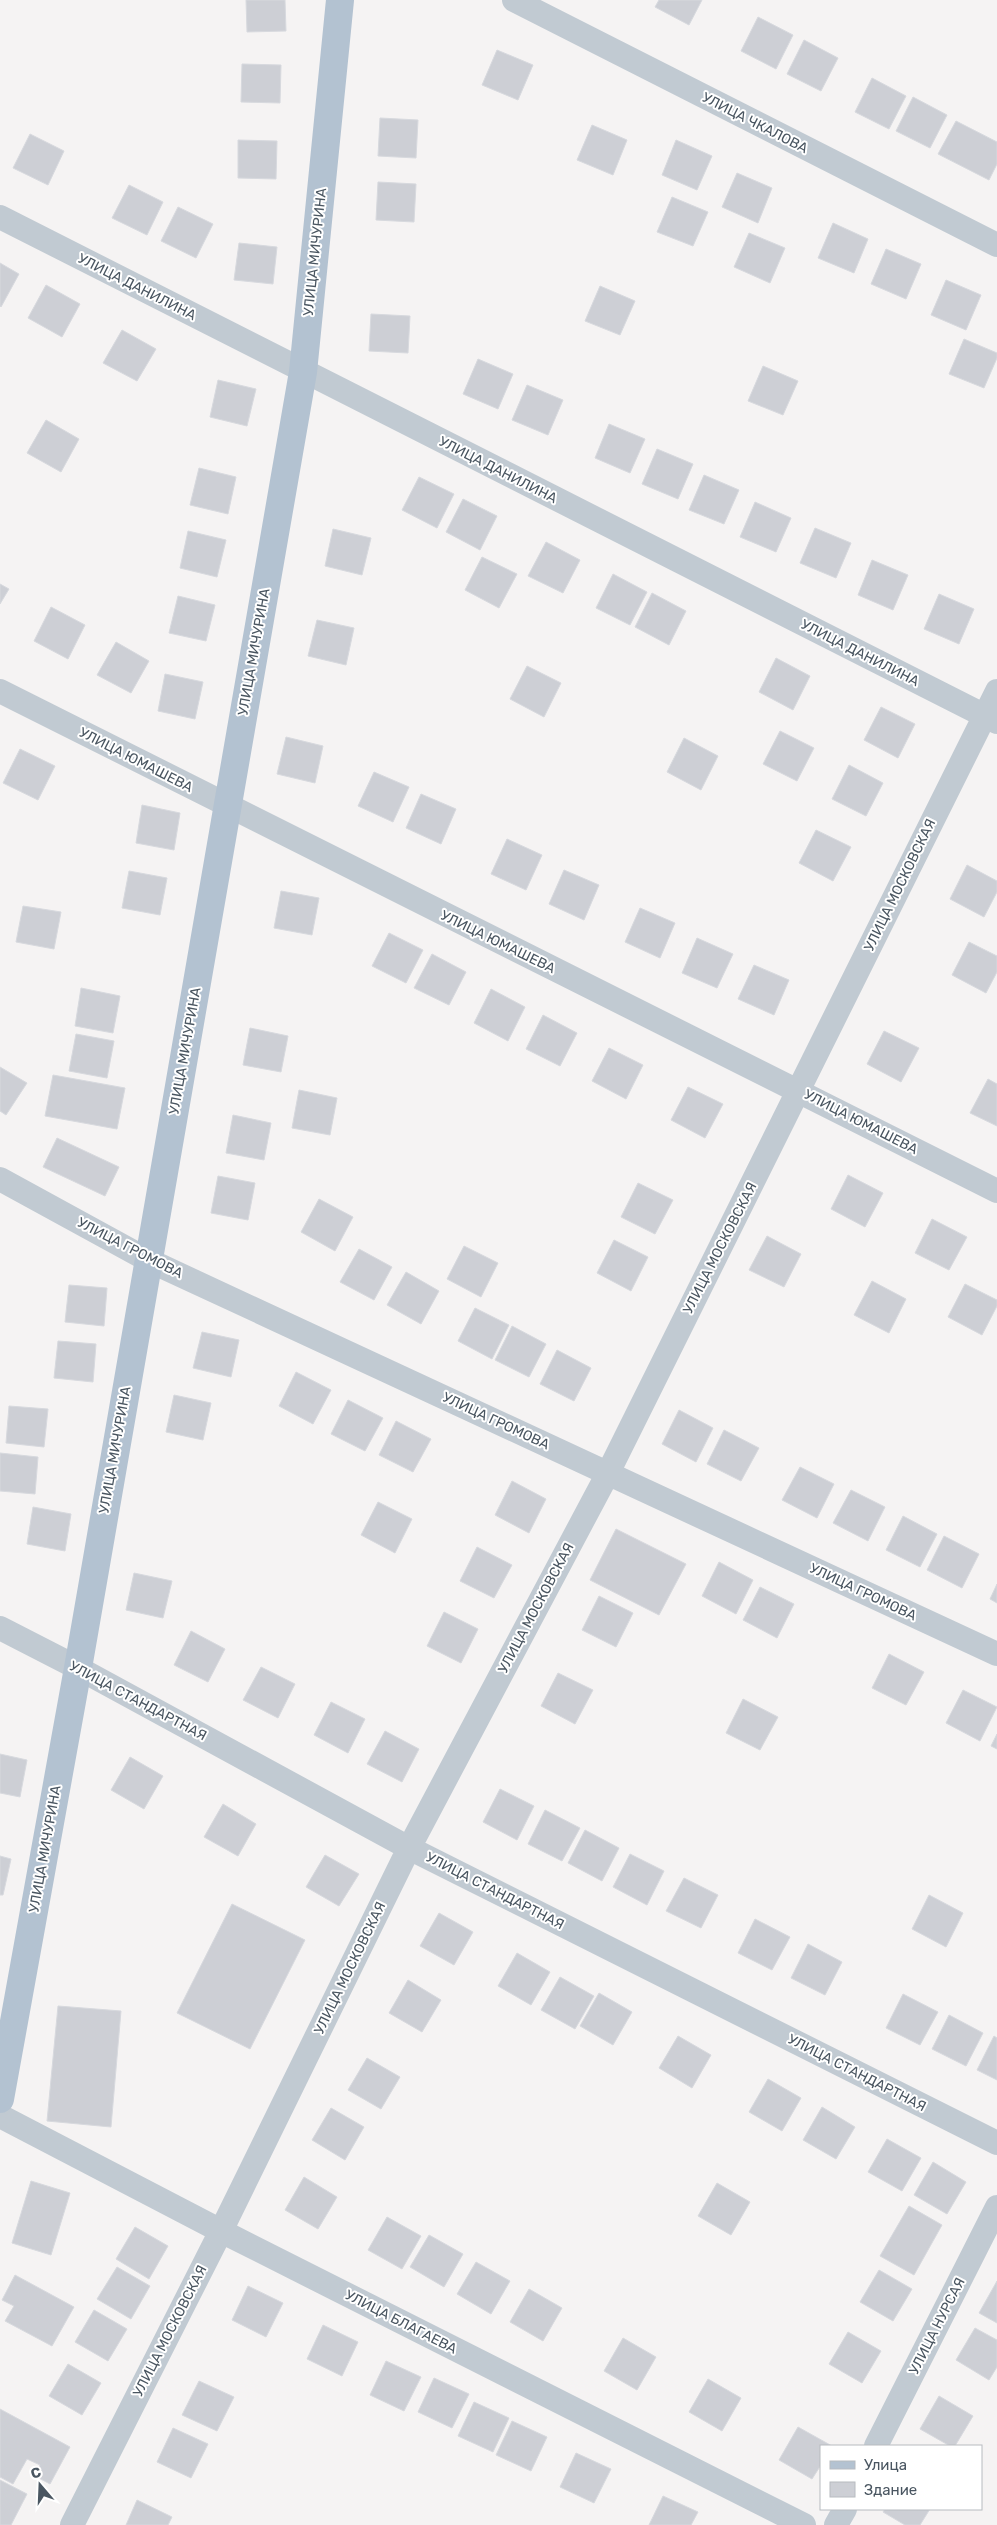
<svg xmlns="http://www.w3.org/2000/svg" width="997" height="2525" font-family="Rubik,sans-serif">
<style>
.building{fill:#cdcfd5;stroke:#d7d9de}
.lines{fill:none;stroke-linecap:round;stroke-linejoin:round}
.minor{stroke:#c1cad2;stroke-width:24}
.primary{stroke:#b3c2d1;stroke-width:28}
.labels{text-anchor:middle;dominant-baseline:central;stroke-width:4;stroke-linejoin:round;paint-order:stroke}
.street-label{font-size:14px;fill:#4a5661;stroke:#fff}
</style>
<rect width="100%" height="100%" fill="#f5f3f3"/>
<path class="building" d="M246 0H285L286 31 247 32Z
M659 0H702L689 25 655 7Z
M758 17 793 35 776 69 741 51Z
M804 40 838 58 821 91 787 74Z
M497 50 533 65 518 100 482 85Z
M242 64 281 65 280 103 241 102Z
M872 78 906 96 889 129 855 112Z
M913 97 947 115 930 148 896 131Z
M380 118 418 120 416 158 378 156Z
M956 121 997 142V164L989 180 938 154Z
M592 125 627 140 613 175 577 160Z
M30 134 64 151 48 185 13 168Z
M238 140 277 141 276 179 238 178Z
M676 140 712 156 697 190 662 175Z
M737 173 772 188 758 223 722 207Z
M378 182 416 184 414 222 376 220Z
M129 185 163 202 147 235 112 218Z
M672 197 708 212 693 246 657 232Z
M178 207 213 224 196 258 161 241Z
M833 223 868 239 854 273 818 258Z
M749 233 785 248 770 283 734 267Z
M239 243 277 247 273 284 234 280Z
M886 249 921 264 906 299 871 284Z
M0 263 19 274 1 307 0 306Z
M946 280 981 295 966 330 931 315Z
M46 285 80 304 62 337 28 318Z
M600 286 635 301 620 335 585 321Z
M371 314 410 316 408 353 369 351Z
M122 330 156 349 137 381 103 363Z
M964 339 997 353V358L984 388 949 374Z
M478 359 513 374 498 409 463 394Z
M763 366 798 381 783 415 748 401Z
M218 380 256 389 247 426 210 417Z
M527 385 563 400 548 435 512 420Z
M46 420 79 439 61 472 27 453Z
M609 424 645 439 630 473 595 458Z
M657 449 693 464 678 499 642 484Z
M199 468 236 477 228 514 190 505Z
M704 475 739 490 724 524 689 510Z
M419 477 454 494 437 528 402 510Z
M463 499 497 516 480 550 446 532Z
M755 502 791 518 776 552 740 537Z
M815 528 851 543 836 578 800 563Z
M333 529 371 538 362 575 325 566Z
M188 531 226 540 217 577 180 568Z
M546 542 580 560 563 593 528 576Z
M482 557 517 574 499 608 465 590Z
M872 560 908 575 893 610 858 595Z
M613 574 647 592 630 625 596 608Z
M0 584 9 589 0 604Z
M652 593 686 611 669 645 635 627Z
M939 594 974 609 959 644 924 629Z
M178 596 215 605 206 641 169 633Z
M51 607 85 625 68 659 34 641Z
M317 620 354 628 346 665 308 656Z
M116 642 149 661 131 693 97 675Z
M776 658 810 676 793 710 759 692Z
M527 666 561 683 544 717 510 699Z
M165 674 203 682 195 719 158 711Z
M881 707 915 724 898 758 864 740Z
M780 731 814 748 797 781 763 764Z
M286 737 323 746 315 783 277 774Z
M684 738 718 756 701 790 667 772Z
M20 749 55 766 38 800 3 783Z
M849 765 883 783 866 816 832 799Z
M374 772 409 787 393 822 358 806Z
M421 794 456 809 441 844 406 828Z
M142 805 180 813 174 850 136 843Z
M816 830 851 847 833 881 799 863Z
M507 839 542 855 526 890 491 874Z
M967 865 997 881V892L984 917 950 899Z
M564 870 599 885 584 920 549 904Z
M129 871 167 878 160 915 122 908Z
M281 891 319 898 312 935 274 928Z
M23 906 61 912 54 949 16 942Z
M640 908 675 923 660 958 625 942Z
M389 933 423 950 406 983 372 966Z
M697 938 733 954 717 988 682 973Z
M969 942 997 956V972L986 993 952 975Z
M432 954 466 972 449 1005 414 988Z
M754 965 789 980 774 1015 738 999Z
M81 988 120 996 113 1033 75 1026Z
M491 989 525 1007 508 1041 474 1023Z
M543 1015 577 1033 560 1066 526 1049Z
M250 1028 288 1036 281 1072 243 1065Z
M884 1031 919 1048 901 1082 867 1064Z
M76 1034 114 1041 107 1078 69 1071Z
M609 1048 643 1065 626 1099 592 1081Z
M0 1067 27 1083 6 1115 0 1111Z
M53 1075 125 1088 117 1129 45 1116Z
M988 1079 997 1084V1126L970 1113Z
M688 1087 723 1104 705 1138 671 1120Z
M299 1090 337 1098 330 1135 292 1128Z
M233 1115 271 1123 264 1160 226 1153Z
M57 1138 119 1167 105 1196 43 1167Z
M848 1175 883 1193 865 1227 831 1209Z
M218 1176 255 1183 248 1220 211 1213Z
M638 1183 673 1200 655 1234 621 1217Z
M319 1199 353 1217 335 1251 301 1232Z
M932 1219 967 1237 949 1270 915 1253Z
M767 1236 801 1254 784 1287 749 1270Z
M614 1240 648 1257 631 1291 597 1273Z
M464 1246 498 1263 481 1297 447 1279Z
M359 1249 392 1267 374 1300 340 1282Z
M406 1272 439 1291 421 1324 387 1305Z
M872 1281 906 1299 889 1333 854 1315Z
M965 1284 997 1300V1306L982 1335 948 1317Z
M69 1285 107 1288 104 1326 65 1322Z
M475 1308 509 1325 492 1359 458 1341Z
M512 1326 546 1344 529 1377 495 1360Z
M202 1332 239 1340 231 1377 193 1368Z
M58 1341 96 1344 93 1382 54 1378Z
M557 1350 591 1368 574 1401 540 1384Z
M296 1372 331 1390 313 1424 279 1406Z
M174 1395 211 1403 203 1440 166 1432Z
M348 1400 383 1418 365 1451 331 1434Z
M9 1406 48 1409 44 1447 6 1443Z
M679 1410 713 1428 696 1462 662 1444Z
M396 1421 431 1439 413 1472 379 1455Z
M724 1430 759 1448 741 1481 707 1464Z
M0 1453 38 1457 35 1494 0 1491Z
M800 1467 834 1484 817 1518 782 1500Z
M512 1481 546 1499 529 1533 495 1515Z
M851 1490 885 1507 868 1541 833 1523Z
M378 1502 412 1519 395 1553 361 1535Z
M33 1507 71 1514 65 1551 27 1544Z
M903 1516 937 1534 920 1567 886 1550Z
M616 1529 686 1564 659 1615 590 1580Z
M944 1536 979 1554 962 1588 927 1570Z
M477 1547 512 1565 494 1598 460 1581Z
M719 1562 753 1580 736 1614 702 1596Z
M134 1573 172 1581 163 1618 126 1610Z
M997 1584V1603L990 1599Z
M760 1587 794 1604 777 1638 743 1620Z
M599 1596 633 1613 616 1647 582 1630Z
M444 1612 478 1629 461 1663 427 1646Z
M191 1631 225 1649 208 1682 174 1665Z
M889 1654 924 1672 906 1705 872 1688Z
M261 1667 295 1684 278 1718 243 1700Z
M558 1673 593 1690 575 1724 541 1706Z
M963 1690 997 1707 980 1741 946 1723Z
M743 1699 778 1717 760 1750 726 1733Z
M331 1702 365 1719 348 1753 314 1735Z
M385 1731 419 1749 402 1782 367 1764Z
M997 1734V1749L991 1746Z
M0 1754 27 1760 20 1797 0 1793Z
M130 1757 163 1776 144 1809 111 1790Z
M500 1789 534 1806 517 1840 483 1822Z
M223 1804 256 1824 238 1856 204 1837Z
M545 1810 580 1828 562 1861 528 1844Z
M585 1830 619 1848 602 1881 568 1863Z
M630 1854 664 1871 647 1905 613 1887Z
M325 1855 359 1874 339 1906 306 1887Z
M0 1856 11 1859 3 1895H0Z
M684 1878 718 1895 701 1928 666 1911Z
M929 1895 963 1913 946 1947 912 1929Z
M232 1904 305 1940 250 2049 177 2013Z
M439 1913 473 1932 454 1965 420 1946Z
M755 1919 790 1937 772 1970 738 1953Z
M808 1944 842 1962 825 1995 791 1978Z
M517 1953 550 1972 531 2005 498 1986Z
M560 1977 594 1996 575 2029 541 2010Z
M408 1980 441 2000 422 2032 389 2013Z
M599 1993 632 2012 613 2045 580 2026Z
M903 1994 938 2012 920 2045 886 2028Z
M58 2006 121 2011 111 2127 47 2121Z
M949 2015 983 2033 966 2066 932 2049Z
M678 2036 711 2055 692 2088 659 2068Z
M994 2036 997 2038V2080L977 2070Z
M367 2058 400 2077 381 2109 348 2090Z
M768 2079 801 2098 782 2131 749 2112Z
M822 2107 855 2127 836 2159 803 2140Z
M331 2108 364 2127 345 2160 312 2140Z
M887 2139 921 2158 902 2191 868 2172Z
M933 2162 966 2182 947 2214 914 2195Z
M304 2177 337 2197 318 2229 285 2210Z
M31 2181 70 2193 51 2255 12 2243Z
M717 2183 750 2202 731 2235 698 2216Z
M909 2206 942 2225 914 2275 880 2256Z
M387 2217 421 2236 402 2269 368 2250Z
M135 2227 168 2246 149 2279 116 2259Z
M429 2235 463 2254 444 2287 410 2267Z
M476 2262 510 2281 491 2314 457 2294Z
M117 2267 150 2286 131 2319 97 2299Z
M879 2270 912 2289 893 2321 860 2302Z
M15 2275 74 2307 52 2346 5 2321 14 2306 2 2300Z
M997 2281V2323L979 2313Z
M248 2286 283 2303 266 2337 232 2320Z
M529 2289 562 2308 543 2341 510 2322Z
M94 2310 127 2329 108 2361 75 2342Z
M323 2325 358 2342 342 2376 307 2359Z
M975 2328 997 2340V2367L989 2380 956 2360Z
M848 2332 881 2351 862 2383 829 2364Z
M623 2338 656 2357 637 2390 604 2371Z
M386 2361 421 2377 404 2411 370 2395Z
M68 2364 101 2383 82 2415 49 2396Z
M434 2378 469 2394 452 2428 418 2412Z
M708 2379 741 2398 722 2431 689 2412Z
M199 2381 234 2397 217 2431 182 2415Z
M939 2396 973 2416 955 2446H950L920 2429Z
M474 2402 509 2418 493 2452 458 2436Z
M0 2409 70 2447 50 2484 35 2476 40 2465 27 2459 13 2484 0 2477Z
M512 2421 547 2437 531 2471 496 2455Z
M798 2427 832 2446H821V2465L812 2479 779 2460Z
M173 2428 208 2444 191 2478 157 2462Z
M576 2453 611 2469 594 2503 560 2487Z
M0 2480 27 2494 11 2525H0Z
M663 2496 698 2512 691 2525H649Z
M137 2500 172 2517 168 2525H126Z
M885 2509H930L920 2525H905L883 2512Z"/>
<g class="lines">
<path class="minor" d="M514 0 997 245
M0 217 997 722
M0 691 997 1191
M0 1179 148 1260 997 1654
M0 1628 78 1668 409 1848 997 2143
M0 2116 221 2231 804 2525
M876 2446 997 2207
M72 2525 221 2231 409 1848 608 1473 997 691
M836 2525 845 2509"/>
<path class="primary" d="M0 2099 78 1668 303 372 340 0"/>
</g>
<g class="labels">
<g class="street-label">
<text transform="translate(755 123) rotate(27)">УЛИЦА ЧКАЛОВА</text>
<text transform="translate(315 252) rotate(-84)">УЛИЦА МИЧУРИНА</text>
<text transform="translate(137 287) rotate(27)">УЛИЦА ДАНИЛИНА</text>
<text transform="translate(498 470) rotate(27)">УЛИЦА ДАНИЛИНА</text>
<text transform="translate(254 652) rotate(-80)">УЛИЦА МИЧУРИНА</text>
<text transform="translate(860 653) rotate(27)">УЛИЦА ДАНИЛИНА</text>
<text transform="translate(136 760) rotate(27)">УЛИЦА ЮМАШЕВА</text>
<text transform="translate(900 885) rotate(-64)">УЛИЦА МОСКОВСКАЯ</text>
<text transform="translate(498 942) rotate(26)">УЛИЦА ЮМАШЕВА</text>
<text transform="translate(185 1051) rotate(-80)">УЛИЦА МИЧУРИНА</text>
<text transform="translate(861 1122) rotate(27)">УЛИЦА ЮМАШЕВА</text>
<text transform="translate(130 1248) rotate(27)">УЛИЦА ГРОМОВА</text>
<text transform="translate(720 1248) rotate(-63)">УЛИЦА МОСКОВСКАЯ</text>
<text transform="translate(496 1421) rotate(25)">УЛИЦА ГРОМОВА</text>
<text transform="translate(115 1450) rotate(-80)">УЛИЦА МИЧУРИНА</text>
<text transform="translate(863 1592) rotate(25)">УЛИЦА ГРОМОВА</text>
<text transform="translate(536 1608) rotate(-62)">УЛИЦА МОСКОВСКАЯ</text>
<text transform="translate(138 1701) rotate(28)">УЛИЦА СТАНДАРТНАЯ</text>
<text transform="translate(45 1849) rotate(-80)">УЛИЦА МИЧУРИНА</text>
<text transform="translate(495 1891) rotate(27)">УЛИЦА СТАНДАРТНАЯ</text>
<text transform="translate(350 1968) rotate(-64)">УЛИЦА МОСКОВСКАЯ</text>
<text transform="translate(857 2073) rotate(27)">УЛИЦА СТАНДАРТНАЯ</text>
<text transform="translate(401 2322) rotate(27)">УЛИЦА БЛАГАЕВА</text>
<text transform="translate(937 2326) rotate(-63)">УЛИЦА НУРСАЯ</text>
<text transform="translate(170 2331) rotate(-63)">УЛИЦА МОСКОВСКАЯ</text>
</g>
</g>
<rect x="820" y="2445" width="162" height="65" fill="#ffffff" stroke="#b7bbc0"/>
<rect x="830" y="2461" width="25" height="8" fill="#b3c2d1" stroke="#b7bbc0"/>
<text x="864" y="2470" font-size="15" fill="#4a5661">Улица</text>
<rect x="830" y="2482" width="25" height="15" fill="#cdcfd5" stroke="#b7bbc0"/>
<text x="864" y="2495" font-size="15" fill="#4a5661">Здание</text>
<g transform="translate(40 2485) rotate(341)" stroke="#ffffff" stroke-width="4" paint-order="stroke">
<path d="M0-4L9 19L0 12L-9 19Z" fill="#4a5661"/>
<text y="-8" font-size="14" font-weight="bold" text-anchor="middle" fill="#4a5661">С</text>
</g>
</svg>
